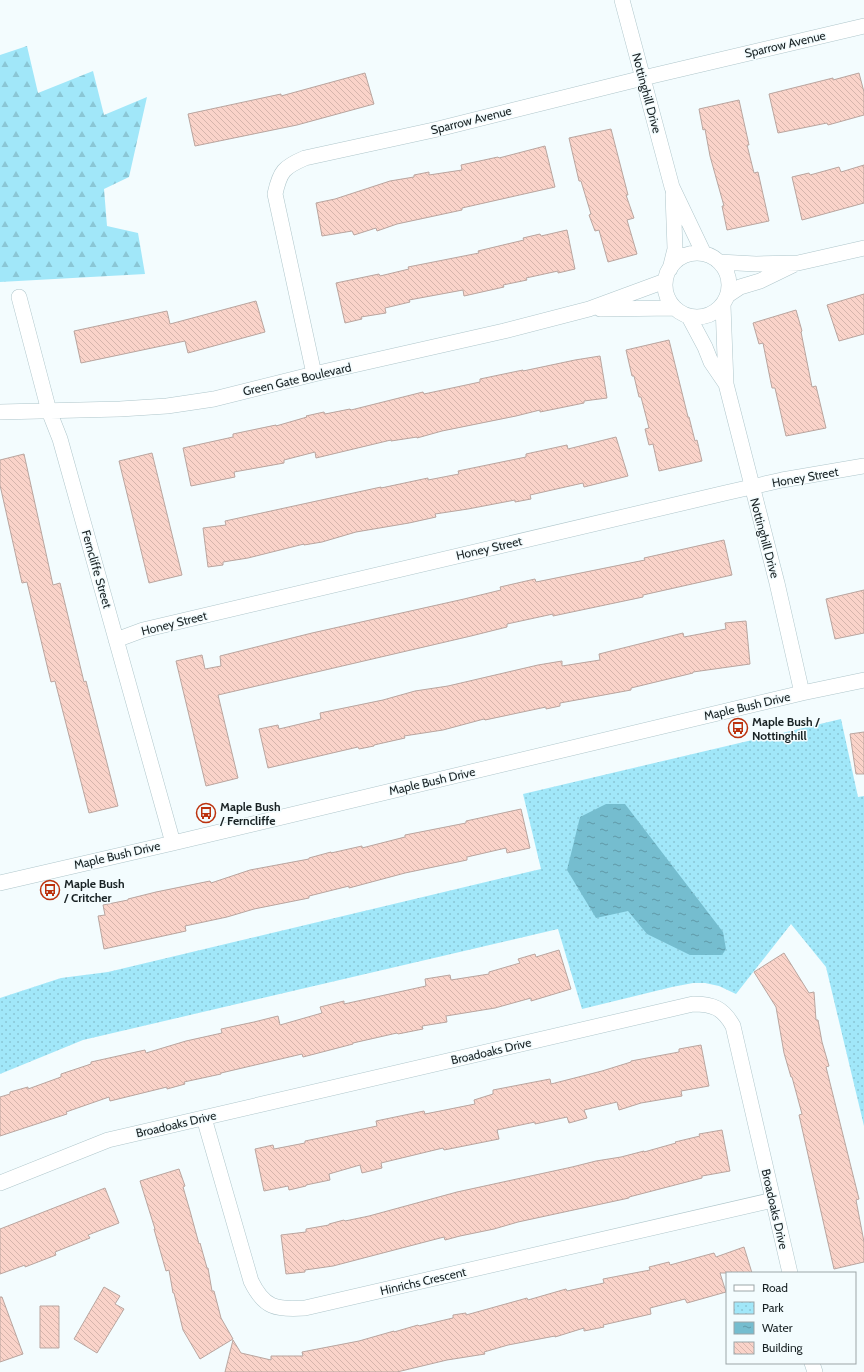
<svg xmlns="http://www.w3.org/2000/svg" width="864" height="1372" font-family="Cabin,sans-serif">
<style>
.forest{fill:url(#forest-firs)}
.park{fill:url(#park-dots)}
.water{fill:url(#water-ripples)}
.building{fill:url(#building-back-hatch);stroke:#b9a59f}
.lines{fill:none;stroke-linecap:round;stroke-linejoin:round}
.minor-casing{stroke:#afc6cb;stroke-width:16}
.minor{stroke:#fff;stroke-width:15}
.labels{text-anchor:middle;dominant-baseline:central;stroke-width:3;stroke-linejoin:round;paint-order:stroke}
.street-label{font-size:12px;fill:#192224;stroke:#f3fcfe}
.poi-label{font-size:12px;font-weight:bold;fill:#192224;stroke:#f3fcfe;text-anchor:start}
</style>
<defs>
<pattern id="forest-firs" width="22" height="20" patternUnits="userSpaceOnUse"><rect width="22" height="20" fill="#a1e7f9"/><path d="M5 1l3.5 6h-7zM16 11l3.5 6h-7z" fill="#8ac6d5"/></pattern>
<pattern id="park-dots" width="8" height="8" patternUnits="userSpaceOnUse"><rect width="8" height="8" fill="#a1e7f9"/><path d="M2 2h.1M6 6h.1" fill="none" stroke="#8ac6d5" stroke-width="1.8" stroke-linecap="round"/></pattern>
<pattern id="water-ripples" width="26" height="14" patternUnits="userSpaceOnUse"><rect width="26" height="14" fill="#75bdcf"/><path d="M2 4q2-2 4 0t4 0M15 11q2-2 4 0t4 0" fill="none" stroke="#5f99a8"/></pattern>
<pattern id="building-back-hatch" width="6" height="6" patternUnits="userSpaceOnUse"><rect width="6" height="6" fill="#fad3c9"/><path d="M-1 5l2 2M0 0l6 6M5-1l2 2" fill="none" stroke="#d6b5ac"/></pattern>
</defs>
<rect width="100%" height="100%" fill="#f3fcfe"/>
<path class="forest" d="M27 46 38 93 93 71 104 115 147 97 129 177 104 189 107 226 138 233 145 274 0 282V55Z"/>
<path class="park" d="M841 719 858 797 864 796V1126L826 967 791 924 736 994 719 986 705 983H693L672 987 582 1009 558 929 83 1040 0 1074V998L61 978 108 972 541 869 523 794Z"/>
<path class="water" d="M606 804H625L723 932 726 949 722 955H690L647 934 628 911 596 918 567 870 580 817Z"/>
<path class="building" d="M365 73 374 104 297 125 195 146 188 114 281 94V96Z
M859 73 864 92V115L828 125 827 123 778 133 769 94 833 78V80Z
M739 100 749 145H747L754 173 758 172 769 221 727 230 722 206H724L710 156 705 129 703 130 699 109Z
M611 129 628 195H626L634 218 627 220 637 254 608 262 599 230 595 231 589 215 591 214 581 181H579L569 138Z
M545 146 555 187 462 208V210L397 224 377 231 376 228 354 235 352 231 322 236 316 203 335 199 390 181 414 177V175L429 172V175L462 170 461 165 498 157 499 158Z
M864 165V203L802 220 792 177 809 173 810 175 839 167 841 172Z
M567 230 575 269 558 273V271L526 278 527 280 503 285 504 287 464 296 463 290 409 300 410 302 385 308 386 313 361 317 362 319 345 323 336 283 379 274 380 276 409 269 408 267 479 253 478 251 524 240 523 238 540 234 541 236Z
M864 294V334L839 341 827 305Z
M256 301 265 332 188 353 185 341 81 363 74 331 167 311 170 324Z
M796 310 802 331 801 332 812 387 816 386 826 428 786 436 775 388H772L763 343 759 344 753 323Z
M669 340 688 417H689L695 441 697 440 702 461 659 471 653 444 649 445 645 429 649 428 641 397H639L634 376H632L626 350Z
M600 356 607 398 584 401V403L540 412V410L516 416 442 431 417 438V437L391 441V440L316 458 315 452 284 460V463L234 472 235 477 191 486 183 448 233 437V434L276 425V426L307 417 306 416 324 412 325 414 350 409 351 410 423 392 424 394 480 382V379L499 375 523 370V371L575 360Z
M616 437 628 476 584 487 583 483 530 495 531 499 515 502V500L468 509 435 514 436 517 409 523 356 532 322 542 304 545V544L248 558 223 562V565L208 567 203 528 226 525 225 521 381 487V488L428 478V480L459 474 458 471 526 457V454L567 445 568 449Z
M152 453 182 575 149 583 119 461Z
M24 454 53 585 60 583 84 682 86 681 118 806 89 813 55 681 51 682 27 582 22 583 0 485V460Z
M724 540 732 575 643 595V597L553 616V614L507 624V627L471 636 218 695 238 778 206 786 176 661 202 655 205 669 221 666 220 656 312 633 464 599 501 590 500 587 535 579 536 582 645 560 644 558Z
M864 590V633L835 639 826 599Z
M746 621 750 664 693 672V673L631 688V690L560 703V706L546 709V707L485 720 484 719 443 730 404 736 405 738 374 745V746L359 749 358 747 268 768 259 729 278 725 279 729 321 719 320 713 383 700 415 691 448 686 538 665 562 661V666L600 660 599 654 683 633 684 637 726 629 725 623Z
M864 732V774H856L850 734Z
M521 809 530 848 507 853 506 848 467 857V860L405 873 349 888V886L309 896V898L254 909 227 917 185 926 186 931 104 949 98 916 105 915 103 905 128 900V899L156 892 210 881 211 883 250 870 309 859V858L331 852V853L362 846V848L405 837V835L466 823V821Z
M559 950 571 989 531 1001V998L495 1008 446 1016 447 1022 422 1026 423 1029 398 1034 397 1033 353 1043V1044L303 1057 302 1054 221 1073V1074L184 1082 185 1084 167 1089V1087L110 1101 109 1097 66 1112 67 1114 0 1136V1097L10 1094V1092L28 1087V1089L61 1077V1074L91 1064V1062L145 1050 146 1053 186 1041 222 1033 221 1029 254 1022 278 1016 280 1025 322 1013 320 1007 344 1001V1004L426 986 425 979 450 975 451 980 489 974V972L520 963 518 959 535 954 536 957Z
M784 953 809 993 814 992 816 1020H818L822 1042 829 1066 826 1067 859 1199 856 1200 864 1242V1262L834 1269 799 1115 802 1114 792 1077H791L784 1053 776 1007 754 972Z
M701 1045 709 1086 681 1091 682 1096 641 1103 619 1110 617 1102 584 1110 587 1118 569 1123 567 1117 535 1124V1122L497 1130 499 1139 444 1150 443 1148 381 1163 382 1168 362 1173 360 1165 329 1174 330 1180 306 1185V1186L289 1190 288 1186 264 1191 255 1149 273 1145 274 1149 305 1143V1141L377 1126 376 1121 424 1111 425 1114 475 1104 474 1100 493 1094V1090L550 1079 551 1084 602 1071 631 1062V1061L679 1052V1049Z
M722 1130 730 1171 702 1176V1178L629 1197V1198L518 1222 494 1229 460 1236 445 1240 444 1237 333 1266 305 1270V1272L286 1274 281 1235 306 1232V1229L329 1225V1224L344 1220 345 1221 369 1216 457 1192 572 1167 596 1161 621 1157 644 1151V1152L676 1143 675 1142 700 1136 699 1134Z
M179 1169 185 1186 183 1187 190 1211 199 1244 200 1243 207 1268H208L212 1291H214L221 1318 233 1339 200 1359 183 1330 174 1293H173L169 1270 166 1271 154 1229H155L140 1181Z
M105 1188 119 1223 88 1235 90 1238 55 1252 56 1255 25 1267V1265L0 1274V1229Z
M744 1247 752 1273H720L726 1292 687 1303 685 1299 650 1308 651 1314 603 1325 604 1327 584 1331V1328L555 1337V1336L508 1345 484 1352 485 1354 447 1360 397 1372H225L233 1340 241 1353 271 1360V1356H303L302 1352 359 1341 394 1331V1332L418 1325 419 1326 453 1318V1315L466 1313V1315L520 1300 527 1298 528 1300 566 1289 567 1291 604 1283 603 1279 650 1270 649 1267 669 1262 670 1265 714 1253 716 1257Z
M104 1287 120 1296 115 1304 124 1309 97 1353 74 1339Z
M0 1297H2L23 1354 0 1362Z
M40 1306H59V1348H40Z"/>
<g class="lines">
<g class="minor-casing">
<path id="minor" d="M622 0 672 187 704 254
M665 285a32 32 0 1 1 64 0a32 32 0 1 1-64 0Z
M719 262 756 264 798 263 864 248
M670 269 675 249 673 194
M728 295 740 287 760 281 793 265
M19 297 49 411 60 439 173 843
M723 305 726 384 777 583 802 693
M600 309 675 308
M689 317 705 347 711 362 726 384
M314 374 275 194C280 171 284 167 305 158L438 129 643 78 864 26
M0 412 120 409 167 406 214 399 314 374 504 331 589 309 665 281
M116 640 143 630 725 493 782 480 864 466
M0 883 173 843 802 693 864 680
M204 1118 251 1281C264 1308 276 1310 305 1308L773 1200
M0 1183 108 1140 693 1004C713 1004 723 1008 733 1026L790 1273
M812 1363 815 1372"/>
</g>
<use href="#minor" class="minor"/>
</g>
<defs>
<g id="bus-ring" transform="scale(1)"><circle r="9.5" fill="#f3fcfe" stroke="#bc320e" stroke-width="1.5"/><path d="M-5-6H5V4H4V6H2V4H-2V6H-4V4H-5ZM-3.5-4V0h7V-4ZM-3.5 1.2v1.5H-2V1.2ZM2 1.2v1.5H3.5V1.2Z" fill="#bc320e"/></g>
</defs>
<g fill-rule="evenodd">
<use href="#bus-ring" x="738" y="728"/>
<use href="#bus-ring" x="206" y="813"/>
<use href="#bus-ring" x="50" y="890"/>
</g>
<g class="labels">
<g class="street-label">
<text transform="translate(785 44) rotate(-13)">Sparrow Avenue</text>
<text transform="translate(647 93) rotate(75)">Nottinghill Drive</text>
<text transform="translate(471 120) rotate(-14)">Sparrow Avenue</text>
<text transform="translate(297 379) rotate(-13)">Green Gate Boulevard</text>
<text transform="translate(805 477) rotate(-10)">Honey Street</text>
<text transform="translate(765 538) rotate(75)">Nottinghill Drive</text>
<text transform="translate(489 548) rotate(-13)">Honey Street</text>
<text transform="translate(97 569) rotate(74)">Ferncliffe Street</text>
<text transform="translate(174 623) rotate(-14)">Honey Street</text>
<text transform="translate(747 706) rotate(-13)">Maple Bush Drive</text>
<text transform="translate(432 781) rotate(-13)">Maple Bush Drive</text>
<text transform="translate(117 855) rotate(-13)">Maple Bush Drive</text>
<text transform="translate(491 1051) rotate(-13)">Broadoaks Drive</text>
<text transform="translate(176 1124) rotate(-13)">Broadoaks Drive</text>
<text transform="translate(775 1209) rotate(77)">Broadoaks Drive</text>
<text transform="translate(423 1281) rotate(-13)">Hinrichs Crescent</text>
</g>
<g class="poi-label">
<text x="752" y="721">Maple Bush /<tspan x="752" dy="14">Nottinghill</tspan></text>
<text x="220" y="806">Maple Bush<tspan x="220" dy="14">/ Ferncliffe</tspan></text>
<text x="64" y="883">Maple Bush<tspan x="64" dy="14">/ Critcher</tspan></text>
</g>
</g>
<rect x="726" y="1272" width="130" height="92" fill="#f3fcfe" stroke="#9ca5a7"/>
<rect x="734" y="1285" width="20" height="6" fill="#ffffff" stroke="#9ca5a7"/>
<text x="762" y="1292" font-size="12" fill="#192224">Road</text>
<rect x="734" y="1302" width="20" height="12" fill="url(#park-dots)" stroke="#9ca5a7"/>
<text x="762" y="1312" font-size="12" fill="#192224">Park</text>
<rect x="734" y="1322" width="20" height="12" fill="url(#water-ripples)" stroke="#9ca5a7"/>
<text x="762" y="1332" font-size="12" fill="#192224">Water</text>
<rect x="734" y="1342" width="20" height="12" fill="url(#building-back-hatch)" stroke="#9ca5a7"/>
<text x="762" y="1352" font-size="12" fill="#192224">Building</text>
</svg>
